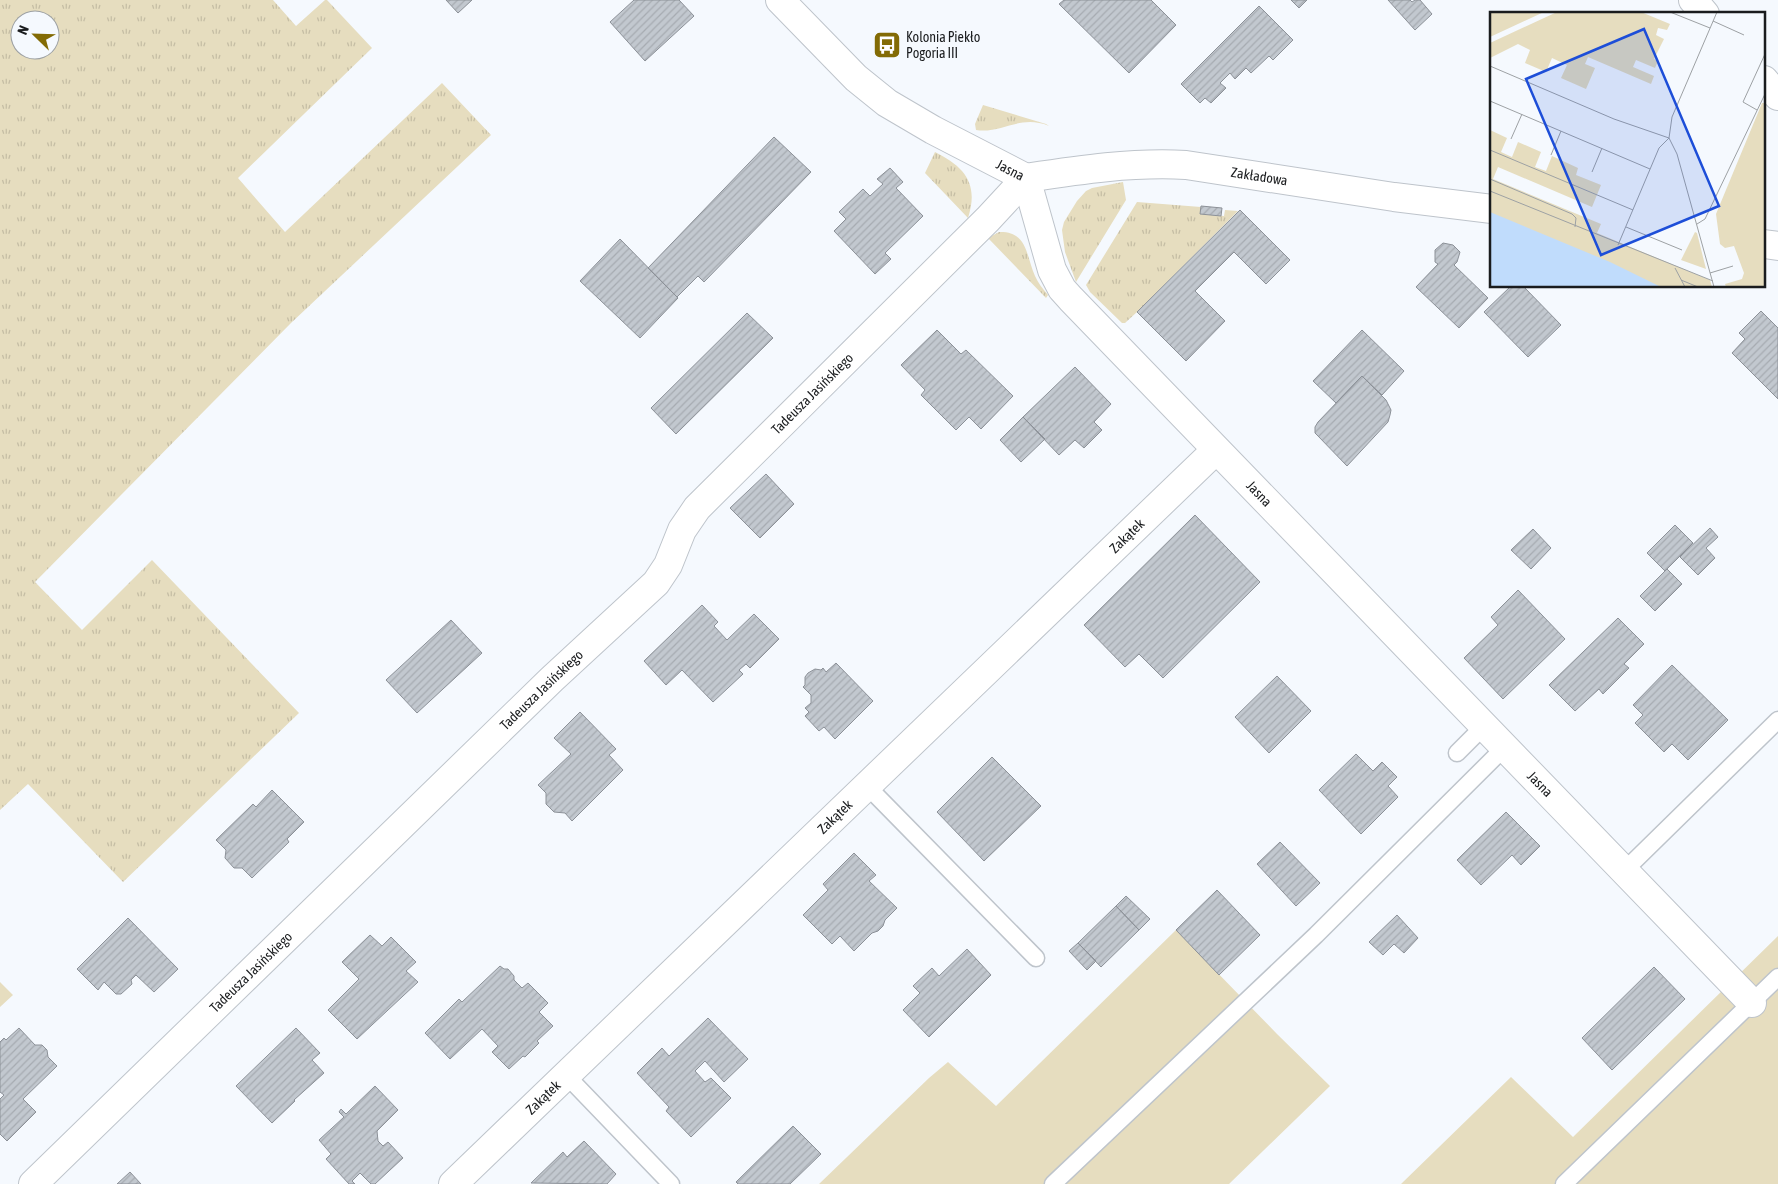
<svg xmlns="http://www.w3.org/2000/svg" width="1778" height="1184" font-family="'Asap Condensed',sans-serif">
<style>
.grass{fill:url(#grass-tufts);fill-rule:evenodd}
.green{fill:#e6ddbf}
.building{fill:url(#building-hatch);stroke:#8c9198}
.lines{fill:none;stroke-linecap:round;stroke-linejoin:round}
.lane-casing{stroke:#bec4cb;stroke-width:19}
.street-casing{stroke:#bec4cb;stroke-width:30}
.lane{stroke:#fff;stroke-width:16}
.street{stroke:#fff;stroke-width:28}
.labels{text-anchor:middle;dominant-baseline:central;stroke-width:4.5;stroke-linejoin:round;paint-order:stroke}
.poi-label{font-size:14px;fill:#1a1c1e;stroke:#f5f9fe;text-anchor:start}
.street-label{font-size:14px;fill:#1a1c1e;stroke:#f5f9fe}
.inset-road{fill:none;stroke:#9da1a4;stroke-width:1}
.view{fill:#1d4ed8;fill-opacity:0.15;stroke:#1d4ed8;stroke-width:2.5}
.inset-edge{fill:none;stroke:#1a1c1e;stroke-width:2.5}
</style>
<defs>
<pattern id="grass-tufts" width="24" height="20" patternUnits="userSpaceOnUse" patternTransform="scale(1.25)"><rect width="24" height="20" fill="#e6ddbf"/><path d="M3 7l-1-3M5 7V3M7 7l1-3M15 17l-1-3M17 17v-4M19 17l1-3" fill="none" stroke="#c5bda4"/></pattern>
<pattern id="building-hatch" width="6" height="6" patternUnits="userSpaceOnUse" patternTransform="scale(1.25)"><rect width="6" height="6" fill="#c2c8cf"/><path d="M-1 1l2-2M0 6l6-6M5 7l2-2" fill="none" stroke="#a6abb1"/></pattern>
</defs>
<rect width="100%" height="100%" fill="#f5f9fe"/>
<path class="grass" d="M0 0H273L296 26 325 0H327L372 48 238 178 285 232 442 83 491 135 291 323 35 582 82 630 152 560 299 713 123 882 28 784 0 810ZM20 20H50V50H20Z
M983 105 1046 124 1049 126C1020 114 1002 134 976 130L975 124Z
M935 152C965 167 979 184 968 218L925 173Z
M1123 182 1126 200 1076 282 1065 252 1062 230 1064 222 1077 201 1086 191 1092 188Z
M1137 202 1201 207V214L1224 216 1225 210 1238 211 1137 312 1125 323H1122L1090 292 1086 285Z
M999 232C1028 231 1026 256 1035 276 1038 283 1043 289 1048 295L1046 298 988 238Z
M0 982 13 995 0 1007Z"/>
<path class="green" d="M1176 930 1277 1034 1330 1086 1229 1184H819L929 1078 948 1062 996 1106Z
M1778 936V1184H1401L1511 1077 1573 1137Z"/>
<path class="building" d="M446 0H472L458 13Z
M634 0H679L694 16 645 61 610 22Z
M1064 0H1151L1176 25 1129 73 1059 4Z
M1291 0H1307L1299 8Z
M1388 0H1410L1412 2 1415 0H1420L1432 14 1415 30Z
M1259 6 1293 40 1273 60 1269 56 1251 73 1246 68 1235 79 1230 73 1220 83 1226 88 1211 103 1205 98 1200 103 1181 84Z
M774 137 811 172 704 282 698 276 677 297 648 268Z
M890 168 903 182 896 188 923 216 885 253 891 259 875 274 834 231 846 219 839 212 863 189 870 196 883 184 877 179Z
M1201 206 1222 208 1221 216 1200 214Z
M1240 210 1290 260 1266 284 1234 252 1195 291 1225 321 1186 361 1137 312Z
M620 239 678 298 640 338 580 281Z
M1443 243 1453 245 1460 252 1457 262 1454 265 1488 298 1459 328 1416 287 1438 264 1435 262V250Z
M1511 286H1523L1561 325 1528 357 1484 312Z
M1761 311 1778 328V399L1732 353 1745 339 1739 333Z
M747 313 773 338 676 434 651 408Z
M937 330 961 354 966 350 1013 396 981 429 969 417 956 430 921 395 925 390 901 365Z
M1362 330 1404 371 1382 395 1362 376 1336 403 1313 381Z
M1075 367 1111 404 1094 422 1102 430 1084 448 1075 440 1059 455 1023 417Z
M1362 376 1386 400 1391 410 1390 415 1388 422 1347 466 1318 436 1315 433V427L1318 422Z
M1023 417 1045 439 1021 462 1000 440Z
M766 474 794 504 760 538 730 508Z
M1195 515 1260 582 1163 678 1139 654 1125 667 1084 625Z
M1675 525 1693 543 1665 571 1647 553Z
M1710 528 1718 537 1706 548 1715 558 1698 575 1680 557Z
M1533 529 1551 548 1531 569 1511 550Z
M1667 569 1682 584 1655 611 1640 596Z
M1518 590 1565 639 1503 699 1464 658 1498 625 1491 617Z
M702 605 718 622 714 626 727 640 754 614 779 639 750 668 746 664 739 670 743 674 713 702 682 670 666 685 644 661Z
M1618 618 1644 644 1624 664 1629 668 1603 694 1599 689 1575 711 1549 685Z
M451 620 482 653 417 713 386 680Z
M836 663 873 701 835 739 824 727 819 731 805 716 809 712 805 708 811 703V695L803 687 805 685V677L808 673 815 669 821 670 823 668 826 672Z
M1672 665 1728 720 1688 760 1672 744 1664 752 1635 723 1643 715 1633 705Z
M1277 676 1311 711 1269 753 1235 717Z
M580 712 616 749 609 755 623 770 572 821 565 813 554 812 546 804V793L538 785 571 754 554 738Z
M1356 754 1373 771 1382 762 1397 777 1388 786 1398 797 1361 834 1319 790Z
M992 757 1041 806 984 861 937 812Z
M272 790 304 822 287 839 289 842 252 878 242 868H234L225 858 226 850 216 840 253 804 256 807Z
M1506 812 1540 846 1521 865 1512 855 1481 885 1457 860Z
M1280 842 1320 883 1296 906 1257 864Z
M854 853 876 875 869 881 897 908 885 920 883 926 878 931 872 933 854 951 840 936 832 944 803 915 828 890 823 884Z
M1217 890 1260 935 1219 975 1176 930Z
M1126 896 1150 919 1139 930 1116 906Z
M1116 906 1139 930 1101 967 1078 943Z
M1397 915 1418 938 1404 953 1394 944 1383 955 1369 942Z
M128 918 178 969 154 992 136 975 131 980 132 984 121 994H116L104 982 98 990 77 969Z
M370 935 382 946 391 937 416 962 406 971 418 982 357 1039 328 1010 359 979 342 962Z
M1078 943 1096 961 1087 970 1069 951Z
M967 949 991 975 929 1037 903 1010 920 993 913 986 932 968 939 976Z
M500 966 504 969H508L514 976V980L522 988 528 983 548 1003 539 1012 553 1026 537 1041 539 1043 525 1057 523 1056 509 1069 492 1052 498 1046 482 1029 450 1059 425 1033 459 999 462 1002Z
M1654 967 1685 999 1612 1070 1582 1038Z
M708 1018 748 1059 724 1082 705 1061 695 1071 705 1082 711 1078 731 1098 691 1137 666 1111 669 1107 637 1073 662 1048 669 1056Z
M19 1028 35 1045H42L47 1050 48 1057 57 1066 23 1099 36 1112 7 1141 0 1134V1099L4 1095 0 1092V1042L4 1038 6 1040Z
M296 1028 320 1053 312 1060 324 1073 294 1100 295 1101 272 1123 236 1086Z
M375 1086 398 1110 377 1131 378 1141 383 1146 388 1142 403 1158 375 1184H371L360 1173 352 1181 355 1184H349L326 1159 331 1154 319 1140 344 1117 339 1112 341 1109 346 1114Z
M793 1126 821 1154 790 1184H738L736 1182Z
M584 1141 616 1174 607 1184 531 1183 563 1152 567 1157Z
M130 1172 141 1184H117Z"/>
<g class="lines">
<g class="lane-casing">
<path id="lane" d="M1457 753 1484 726
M867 786 1036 958
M1625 870 1778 720
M566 1075 671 1184
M1053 1184 1316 935 1505 747
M1564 1184 1778 977"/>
</g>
<g class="street-casing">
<g id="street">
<path id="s1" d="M780 0 856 78 887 103 933 130 1026 178 1052 270 1062 289 1071 299 1752 1003"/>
<path d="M1693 0 1705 14"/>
<path d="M1764 80 1778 96"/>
<path id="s2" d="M1026 178C1079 170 1131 162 1186 165L1394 197 1492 209"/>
<path d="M1764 244 1778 246"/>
<path id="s3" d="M33 1184 552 679 656 583 668 565 682 530 697 508 988 219 1026 178"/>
<path id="s4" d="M453 1184 1216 450"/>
</g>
</g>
<use href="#lane" class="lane"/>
<use href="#street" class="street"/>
</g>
<defs>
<g id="bus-square" transform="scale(1.4375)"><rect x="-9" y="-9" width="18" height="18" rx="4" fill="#836b05" stroke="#f5f9fe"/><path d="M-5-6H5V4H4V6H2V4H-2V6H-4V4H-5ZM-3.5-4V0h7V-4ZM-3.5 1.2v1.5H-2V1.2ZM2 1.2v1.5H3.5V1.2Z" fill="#fff"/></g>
</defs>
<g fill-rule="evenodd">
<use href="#bus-square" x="887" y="45"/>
</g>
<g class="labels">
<g class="poi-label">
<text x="906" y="37">Kolonia Piekło<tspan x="906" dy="16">Pogoria III</tspan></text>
</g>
<g class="street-label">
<text stroke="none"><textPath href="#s1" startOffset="289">Jasna</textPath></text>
<text stroke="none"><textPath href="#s2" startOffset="235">Zakładowa</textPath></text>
<text stroke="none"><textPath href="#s3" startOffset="1114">Tadeusza Jasińskiego</textPath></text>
<text stroke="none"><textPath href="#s1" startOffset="708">Jasna</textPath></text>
<text stroke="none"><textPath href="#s4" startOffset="935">Zakątek</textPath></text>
<text stroke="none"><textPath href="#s3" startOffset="709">Tadeusza Jasińskiego</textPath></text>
<text stroke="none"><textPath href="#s1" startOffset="1112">Jasna</textPath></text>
<text stroke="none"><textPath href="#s4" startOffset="530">Zakątek</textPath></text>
<text stroke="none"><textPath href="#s3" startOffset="304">Tadeusza Jasińskiego</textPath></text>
<text stroke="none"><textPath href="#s4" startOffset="125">Zakątek</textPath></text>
</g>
</g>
<g transform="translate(1490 12)">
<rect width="275" height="275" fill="#f5f9fe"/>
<path d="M0 0H54L0 25ZM67 0H151L180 12 177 18 168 16 166 23 174 27 164 47 168 49 165 56 146 48 143 55 164 64 161 72 98 45 95 52 105 56 96 77 71 66 77 53 62 46 56 60 35 51 40 38 28 32 0 46V31ZM205 220 207 221 216 257 191 248Z" fill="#e6ddbf"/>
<path d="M272 91H275V275H236L235 272 252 267 254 261 244 234 235 236 230 232 226 202Z" fill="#e6ddbf"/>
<path d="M0 118 17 126 11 140 22 145 28 130 51 140 45 155 56 159 62 144 88 156 86 163 111 173 102 195 8 155 3 167 111 212 107 221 220 268 222 275H0Z" fill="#e6ddbf"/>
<path d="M0 200 120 250 171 275H0Z" fill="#c0dcfc"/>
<path class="inset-road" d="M180 0 220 16M223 9 254 23M0 54 124 107 179 126M0 89 160 157M267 98 253 90 275 42M179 126 187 142 224 275M21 127 32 102M0 138 143 198M61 143 71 119M102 160 112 136M0 167 82 202 86 206 85 215M0 179 223 269M207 212 215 207 275 82M136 215 192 238M128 233 169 136 179 126 182 105 227 0M185 256 195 275M220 261 243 254M191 268 208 275"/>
<path class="view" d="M154 17 229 194 111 243 36 67Z"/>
<rect width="275" height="275" class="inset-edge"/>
</g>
<g transform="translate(35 35) rotate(293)"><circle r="24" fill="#f5f9fe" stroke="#9da1a4"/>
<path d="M0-4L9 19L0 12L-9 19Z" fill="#836b05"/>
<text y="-8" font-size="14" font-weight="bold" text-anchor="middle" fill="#1a1c1e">N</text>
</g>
</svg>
